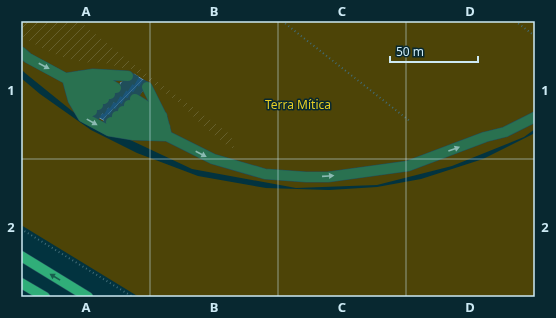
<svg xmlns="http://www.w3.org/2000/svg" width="556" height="318" font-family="'Noto Sans',sans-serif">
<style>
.green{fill:#4d4407}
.garden{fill:url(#garden-furrows)}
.building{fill:url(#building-hatch);stroke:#648fad}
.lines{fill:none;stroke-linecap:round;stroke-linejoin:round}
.minor-tunnel{stroke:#204e5a;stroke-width:10;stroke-dasharray:10 5;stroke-linecap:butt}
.minor-casing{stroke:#22505c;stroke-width:11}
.major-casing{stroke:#22505c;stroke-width:11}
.path{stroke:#416c77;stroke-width:2;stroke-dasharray:1 3;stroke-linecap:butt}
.minor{stroke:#297150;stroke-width:10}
.major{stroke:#30ae79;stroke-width:10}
.oneway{fill:#8bbab2}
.oneway2{fill:#185e4d}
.grid{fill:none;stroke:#cdeaf4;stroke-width:1;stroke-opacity:0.55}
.labels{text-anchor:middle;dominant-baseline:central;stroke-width:3;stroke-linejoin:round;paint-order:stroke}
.park-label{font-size:12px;fill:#e6ce25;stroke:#082830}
.neatline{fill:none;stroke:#cdeaf4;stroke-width:1.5}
.grid-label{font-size:13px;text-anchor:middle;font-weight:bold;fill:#cdeaf4}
</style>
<defs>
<pattern id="garden-furrows" width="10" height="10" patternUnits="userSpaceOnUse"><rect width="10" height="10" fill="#4d4407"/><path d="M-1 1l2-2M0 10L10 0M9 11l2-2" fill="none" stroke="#655f2c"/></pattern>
<pattern id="building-hatch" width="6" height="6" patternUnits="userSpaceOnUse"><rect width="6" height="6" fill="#1b5579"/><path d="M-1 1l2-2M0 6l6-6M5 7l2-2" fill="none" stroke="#3b6e8d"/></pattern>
</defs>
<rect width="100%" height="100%" fill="#02333f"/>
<path class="green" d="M21 21H535V129L524 137 452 166 377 185 296 188 192 169 77 115 25 73 21 69Z
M21 78 40 94 91 130 137 153 198 176 266 188 329 190 377 187 421 179 483 159 535 133V297H139L21 225Z"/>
<path class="garden" d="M21 21H79L129 61 231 135 234 148H230L201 124 182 105 132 69C122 69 114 65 105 63 98 62 90 63 83 62 60 58 39 48 21 35Z"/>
<path class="building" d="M134 74 145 81 141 86 142 92 140 94 136 93H132L129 99 126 100 123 105 119 106 117 110 113 111 111 116 106 119 105 121 96 116 98 111 103 109 104 105 108 104 110 100 115 98 116 94 121 92 122 88 120 83 122 82H131L134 79Z"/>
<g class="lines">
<path class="minor-tunnel" d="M128 76 147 87
M122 82 141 94
M116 88 135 99
M110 94 129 105
M104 99 123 111
M98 105 117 116
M92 111 111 122"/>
<g class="minor-casing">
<path id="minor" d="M21 52 28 58 104 99
M95 75 116 88
M79 76 110 94
M67 78 73 100 83 117 109 131 133 135 165 136
M67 78 93 74 128 76
M147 87 162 117 167 136
M70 89 98 105
M135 99 162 116
M73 100 92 111
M129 105 165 127
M123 111 167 136 213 159 265 174 306 177H328L408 166 485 137 505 132 535 117
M117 116 149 134
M111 122 129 132"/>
</g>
<g class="major-casing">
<path id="major" d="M21 256 88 297
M21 283 45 297"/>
</g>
<path class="path" d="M282 21 411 122
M515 21 535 36
M21 229 133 297"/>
<use href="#minor" class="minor"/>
<use href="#major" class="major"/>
</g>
<defs><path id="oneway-solid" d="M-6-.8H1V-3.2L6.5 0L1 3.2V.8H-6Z"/></defs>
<g class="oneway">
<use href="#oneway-solid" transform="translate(44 66) rotate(28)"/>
<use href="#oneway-solid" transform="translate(92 122) rotate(29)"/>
<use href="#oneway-solid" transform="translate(454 149) rotate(-20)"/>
<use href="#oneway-solid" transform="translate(201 154) rotate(27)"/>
<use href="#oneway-solid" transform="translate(328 176) rotate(-4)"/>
</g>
<use class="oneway2" href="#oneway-solid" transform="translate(55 277) rotate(-149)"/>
<path class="grid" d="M150 21V297M278 21V297M406 21V297M21 159H535"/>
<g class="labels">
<g class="park-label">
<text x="298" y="104">Terra Mítica</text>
</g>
</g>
<rect width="556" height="318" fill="none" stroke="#082830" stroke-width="44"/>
<path d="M390 56v6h88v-6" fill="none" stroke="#cdeaf4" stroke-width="2"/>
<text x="396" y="56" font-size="12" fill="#cdeaf4" stroke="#082830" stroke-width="3" paint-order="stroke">50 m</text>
<rect x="22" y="22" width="512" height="274" class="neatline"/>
<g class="grid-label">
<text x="86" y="16">A</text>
<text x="214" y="16">B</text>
<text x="342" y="16">C</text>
<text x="470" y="16">D</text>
<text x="11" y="95">1</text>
<text x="545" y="95">1</text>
<text x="11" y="232">2</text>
<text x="545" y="232">2</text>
<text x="86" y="312">A</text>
<text x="214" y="312">B</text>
<text x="342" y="312">C</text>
<text x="470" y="312">D</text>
</g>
</svg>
